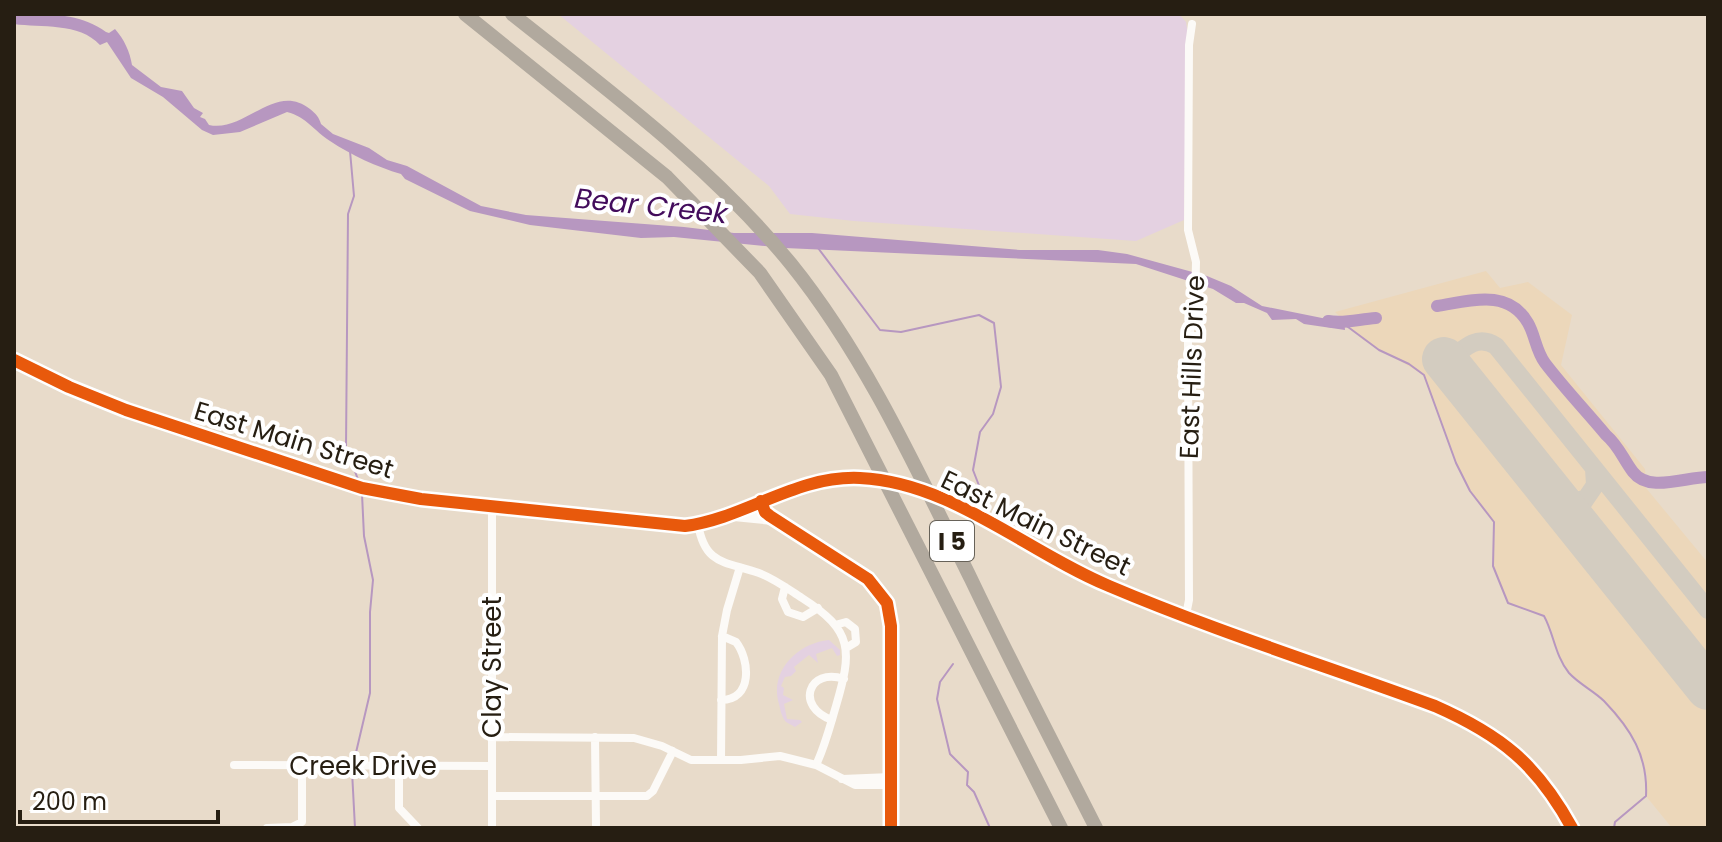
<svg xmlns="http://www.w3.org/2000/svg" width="1722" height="842" font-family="Poppins,sans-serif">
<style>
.built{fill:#ecd7ba}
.green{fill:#e4d1e1}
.water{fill:#b797c0}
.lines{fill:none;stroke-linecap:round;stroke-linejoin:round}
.stream{stroke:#b797c0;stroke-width:2}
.river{stroke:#b797c0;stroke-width:12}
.taxiway{stroke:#d3ccc0;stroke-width:18}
.runway{stroke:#d3ccc0;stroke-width:44}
.minor{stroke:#fcfaf7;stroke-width:8}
.tertiary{stroke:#fcfaf7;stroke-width:10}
.motorway{stroke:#b1a99e;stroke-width:14}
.cycleway-casing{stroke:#fff;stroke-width:17}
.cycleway{stroke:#e8590c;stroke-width:12}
.labels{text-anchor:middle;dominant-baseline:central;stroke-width:8;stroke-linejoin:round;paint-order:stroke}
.shield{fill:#fff;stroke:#676259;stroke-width:2}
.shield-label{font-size:24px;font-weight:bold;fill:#261e12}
.street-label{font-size:26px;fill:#261e12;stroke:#fff}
.water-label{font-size:28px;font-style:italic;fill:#430c5c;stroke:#fff}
</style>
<rect width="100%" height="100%" fill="#e8dbca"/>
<path class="built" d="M1486 271 1500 288 1528 282 1572 315 1561 365 1645 469 1646 488 1708 563V828H1672L1646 796 1647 776 1637 743 1603 701 1569 673 1553 644 1552 631 1544 616 1508 603 1493 566 1494 522 1470 491 1456 463 1424 375 1362 339 1335 312Z"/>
<path class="green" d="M558 14H1179L1186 22 1187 29 1184 220 1136 241 854 221 790 214 769 186Z
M829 640 840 650V655L837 656 832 648 816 654 818 663 809 655 794 667 796 671 791 676 785 677 781 686 784 688 783 695 793 700 784 704 787 719 800 720 802 722 795 727C792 725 789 724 786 722 782 718 780 709 779 704 769 672 797 643 829 640Z"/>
<path class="water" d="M14 14C46 14 79 12 106 32L109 33 115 29C124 39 130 52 132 65L161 87 182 91 194 108 203 113 200 117 205 119 209 125C245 133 275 81 310 109 316 114 319 117 321 124L333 134 369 148 387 160 407 166 481 206 526 215 684 227 734 233H812L1020 250H1098L1127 254 1207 276 1231 286 1262 306 1327 319H1344L1345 330 1304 324 1296 319 1272 320 1267 313 1244 303H1236L1213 289 1136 264 785 248 674 237 641 238 530 225 470 211 405 179 401 174C377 167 351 155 330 141 314 131 307 117 287 112L240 132 213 135 202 130 163 97 131 78 107 42 100 45C79 22 41 28 14 24Z"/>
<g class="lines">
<path class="stream" d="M350 151 354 196 348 214 346 448 359 482
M818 248 880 330 901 332 979 315 994 323 1001 387 993 414 980 432 973 470 983 496
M1344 324 1379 350 1409 364 1424 375 1456 463 1470 491 1494 522 1493 566 1508 603 1544 616C1554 634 1555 656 1569 673 1579 684 1594 691 1604 701 1631 729 1648 756 1646 796L1615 822 1614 828
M953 664 940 682 937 699 950 754 968 772 967 785 974 792 990 828
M354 761 370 693V612L373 580 364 536 362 494
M352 771 355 828"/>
<path class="river" d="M1437 306C1470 301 1508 288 1528 323 1535 335 1536 351 1545 363 1564 388 1586 411 1606 435 1619 446 1623 459 1633 472 1649 493 1685 477 1708 477
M1328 321C1345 324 1359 319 1376 318"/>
<path class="taxiway" d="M1447 363C1462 350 1476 333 1496 346L1708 610
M1553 496 1569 503 1584 499
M1583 534C1573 508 1583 505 1595 485L1594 468"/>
<path class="runway" d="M1444 359 1708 688"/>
<path class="minor" d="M698 524C705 566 726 561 759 573 775 579 788 589 802 598 854 631 852 651 836 706 830 726 825 746 816 765
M785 587 782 599 788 612 803 617 818 608
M1186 615 1189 600 1188 341 1195 307 1196 262 1188 230 1189 45 1192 24
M835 625 846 622 855 629 856 642 846 648
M721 700C753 700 750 660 736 642L722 636
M832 720C795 707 808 667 844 679
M492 737 634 738 662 746 691 760H741L780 756 816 765 855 785H891
M595 737 596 825
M721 760 722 636 727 610 740 567
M234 765 492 766
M399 766V808L418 828
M842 779 891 777
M492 796H647L653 791 673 751
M267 828 292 827 302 822V766
M492 828V506"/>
<path class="tertiary" d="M14 360 69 387 126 410 362 488 421 499 685 526C746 518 796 475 860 478 951 482 1027 552 1109 586 1215 631 1326 666 1435 706 1501 735 1537 764 1572 828
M761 501 765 512 770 516 868 579 887 603 891 626V828
M734 516 773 520"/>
<path class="motorway" d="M465 14 667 177 760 273 831 375 1061 828
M512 14C610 92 711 166 791 264 866 357 918 472 971 579 1011 663 1054 745 1096 828"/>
<g class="cycleway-casing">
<path id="cycleway" d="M14 360 69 387 126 410 362 488 421 499 685 526C746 518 796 475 860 478 951 482 1027 552 1109 586 1215 631 1326 666 1435 706 1501 735 1537 764 1572 828
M761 501 765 512 770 516 868 579 887 603 891 626V828"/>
</g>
<use href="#cycleway" class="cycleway"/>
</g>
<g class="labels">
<rect class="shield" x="930" y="521" width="44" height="40" rx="6"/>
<g class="shield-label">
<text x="952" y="541">I 5</text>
</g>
<g class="street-label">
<text transform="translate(1192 367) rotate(-88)">East Hills Drive</text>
<text transform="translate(294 440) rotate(17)">East Main Street</text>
<text transform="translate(1036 523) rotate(26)">East Main Street</text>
<text transform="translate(492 667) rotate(-90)">Clay Street</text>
<text x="363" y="766">Creek Drive</text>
</g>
<g class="water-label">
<text transform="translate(651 206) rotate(6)">Bear Creek</text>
</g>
</g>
<rect width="1722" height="842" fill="none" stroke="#261e12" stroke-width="32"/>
<path d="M20 810v12h198v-12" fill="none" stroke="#261e12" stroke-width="4"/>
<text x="32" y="810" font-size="24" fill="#261e12" stroke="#ffffff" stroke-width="6" paint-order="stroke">200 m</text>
</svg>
